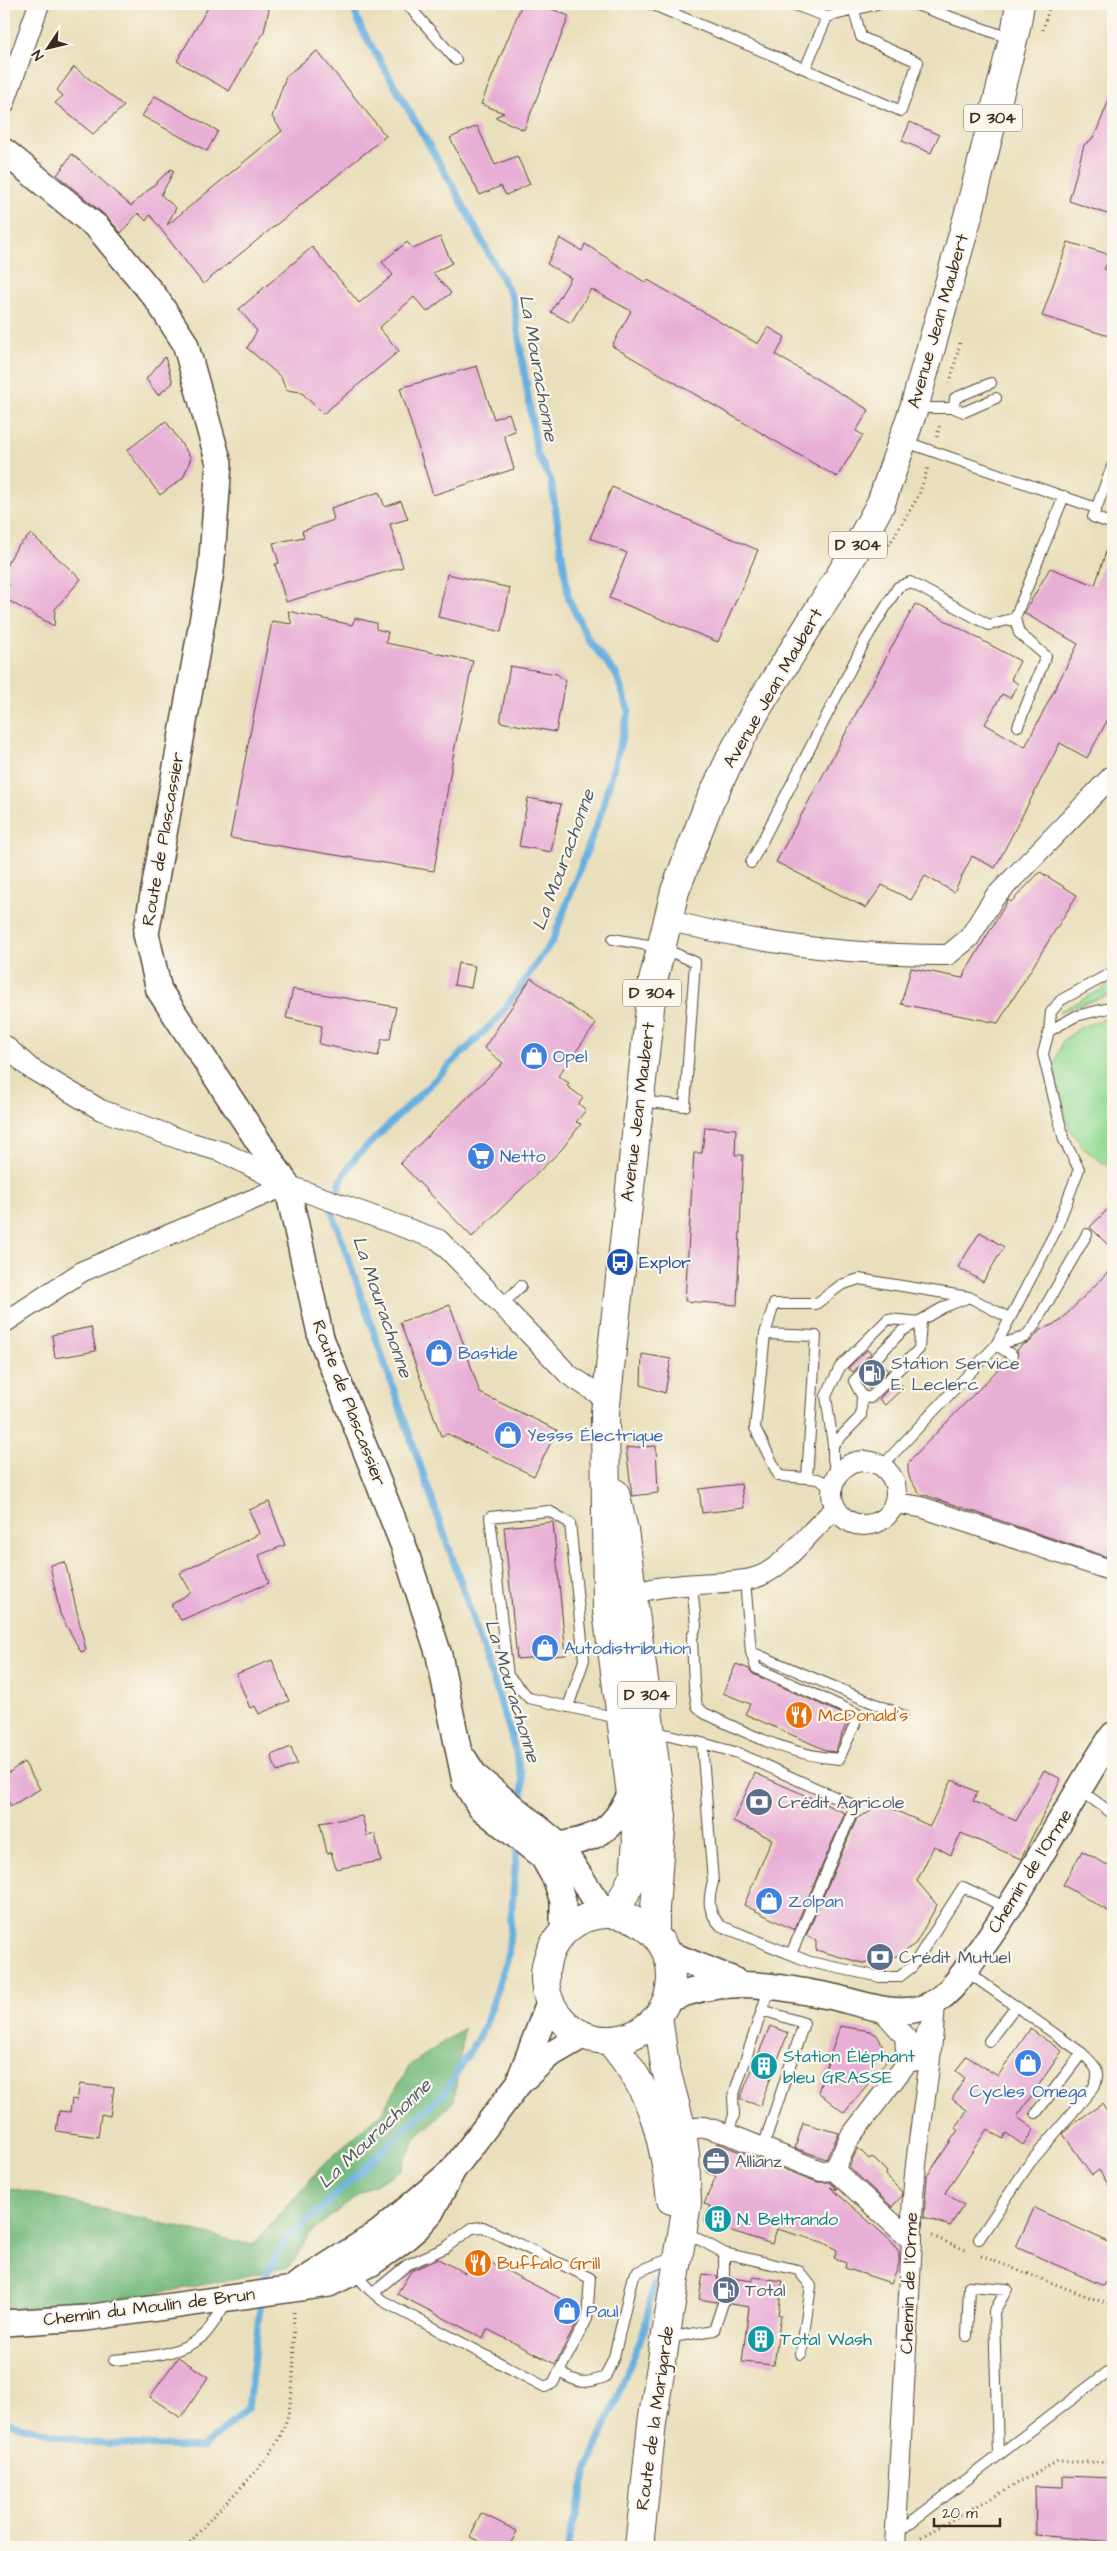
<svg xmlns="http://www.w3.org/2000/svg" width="1117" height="2551" font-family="'Architects Daughter',sans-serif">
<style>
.green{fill:#92da94;stroke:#668259}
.forest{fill:#75ba7e;stroke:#58724e}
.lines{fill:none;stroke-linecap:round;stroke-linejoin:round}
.stream{stroke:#69b0e0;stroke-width:7}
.building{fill:#e8afd6}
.service-casing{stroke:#554536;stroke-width:12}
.minor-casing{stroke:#554536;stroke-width:22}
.tertiary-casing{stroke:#554536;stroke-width:28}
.secondary-casing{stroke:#554536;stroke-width:30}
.primary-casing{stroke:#554536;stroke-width:30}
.path{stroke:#554536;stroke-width:3;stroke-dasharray:1 4;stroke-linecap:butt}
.service{stroke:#fff;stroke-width:10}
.minor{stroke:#fff;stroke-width:20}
.tertiary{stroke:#fff;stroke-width:25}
.secondary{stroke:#fff;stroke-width:28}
.primary{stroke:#fff;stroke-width:28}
.labels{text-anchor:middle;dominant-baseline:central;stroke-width:4.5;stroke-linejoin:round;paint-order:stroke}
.shield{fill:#fbf7ec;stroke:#75685c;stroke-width:1}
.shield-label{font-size:16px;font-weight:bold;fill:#3b2a1e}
.street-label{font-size:18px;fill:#3b2a1e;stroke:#fbf7ec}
.shop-label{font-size:18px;fill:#366cbe;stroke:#fbf7ec;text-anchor:start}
.transit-label{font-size:18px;fill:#164399;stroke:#fbf7ec;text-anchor:start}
.service-label{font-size:18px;fill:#4e5e75;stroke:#fbf7ec;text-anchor:start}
.food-label{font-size:18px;fill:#c56008;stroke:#fbf7ec;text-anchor:start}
.culture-label{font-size:18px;fill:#0d838f;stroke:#fbf7ec;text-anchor:start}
.water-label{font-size:19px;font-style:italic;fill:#4b5962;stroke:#fbf7ec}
</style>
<rect width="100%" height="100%" fill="#fbf7ec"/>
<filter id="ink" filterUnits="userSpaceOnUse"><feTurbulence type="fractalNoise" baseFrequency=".02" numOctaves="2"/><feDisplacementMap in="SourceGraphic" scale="10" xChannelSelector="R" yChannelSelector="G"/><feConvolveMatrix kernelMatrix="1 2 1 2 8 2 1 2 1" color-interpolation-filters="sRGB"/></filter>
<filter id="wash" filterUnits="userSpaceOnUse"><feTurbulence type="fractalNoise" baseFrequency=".0096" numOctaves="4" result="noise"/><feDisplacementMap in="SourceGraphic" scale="20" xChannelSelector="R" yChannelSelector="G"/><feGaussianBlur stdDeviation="1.12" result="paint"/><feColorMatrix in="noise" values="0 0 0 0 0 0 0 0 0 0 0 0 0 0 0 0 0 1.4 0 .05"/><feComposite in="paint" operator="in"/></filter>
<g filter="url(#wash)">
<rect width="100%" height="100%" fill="#eadfbc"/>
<path class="green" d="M1113 983V994L1058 1012Z
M1113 1015V1165L1111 1169 1083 1148 1070 1129 1053 1068 1063 1040 1080 1028Z"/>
<path class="forest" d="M464 2028 454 2101 415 2139 401 2170 360 2193 309 2234 291 2266C197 2288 100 2305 4 2309V2191L13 2188 253 2245 323 2165 382 2112 410 2065Z"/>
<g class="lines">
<path class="stream" d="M352 4 361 28 455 190 513 299 537 454 551 480 569 600 589 641 616 674 629 711 602 810 553 940 499 1017 355 1158 341 1180 332 1212 460 1580 509 1728 523 1780 522 1808
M263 2288 267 2274 283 2244 445 2092 485 2026 508 1957 517 1844
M4 2422 85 2442 202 2448 248 2408 261 2298
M567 2547 587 2471 644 2330 654 2284"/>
</g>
<g id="blocks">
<path class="building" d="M210 4H270L264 32 229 91 177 61Z
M522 4H539L569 16 524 130 495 117 504 113 481 104Z
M317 51 386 136 203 284 150 215 146 221 138 213 121 233 107 217 57 175 72 154 131 206 171 169 174 171 161 195 176 208 167 225 282 131 272 117 286 76Z
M74 67 124 106 93 134 55 103 63 96 57 90Z
M1112 92H1113V216L1069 201 1084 145 1092 139 1097 130Z
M155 96 218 131 207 151 142 116Z
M910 122 939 135 931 153 902 141Z
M477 126 495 165 517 156 530 184 506 195 501 186 480 195 450 138Z
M440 237 452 263 433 273 451 293 427 312 414 297 379 328 399 351 323 414 301 392 286 390 281 377 247 348 257 331 239 309 312 247 359 303 393 275 382 262 407 242 413 249Z
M560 238 582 251 585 244 646 283 648 280 758 344 768 327 785 337 776 355 869 410 856 431 863 435 837 477 612 346 631 311 591 289 571 323 551 312 571 278 547 264Z
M1068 242 1111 255 1104 269 1113 272V325L1109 336 1042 316Z
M165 357 173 383 158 395 146 379Z
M477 366 494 419 509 413 515 431 504 435 514 469 433 495 400 388Z
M166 421 191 458 183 478 160 495 127 450Z
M612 487 758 550 718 642 609 598 627 553 590 538Z
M379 492 385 507 401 501 408 519 390 524 403 567 286 602 275 564 279 563 273 543 304 537 302 531 334 520 331 508Z
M31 534 81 579 55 609 54 626 4 598 9 584 4 579 7 564 17 547Z
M1110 540 1113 541V710L1087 758 1060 743 995 868 972 856 954 892 925 876 911 900 882 885 866 908 776 862 915 604 1020 661 1011 679 1018 684 1010 698 1002 694 985 724 1025 747 1078 644 1024 613 1050 568 1095 585Z
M447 574 510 588 501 632 438 617Z
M288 611 352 625 355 618 376 623V629L388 632 386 643 473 661 454 751 434 871 230 838 272 621 292 624Z
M510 666 557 674 565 681 556 732 500 722Z
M528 798 561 804 551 852 519 846Z
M1040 872 1077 895 998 1023 901 1004 911 968 962 978 1008 900 1011 902Z
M458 963 475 966 471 988 454 985Z
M531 978 596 1024 558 1076 569 1083 567 1086 583 1098 579 1104 586 1110 576 1122 581 1124 562 1149 472 1237 400 1163 503 1063 484 1048Z
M293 989 396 1007 390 1039H382L378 1056 319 1044 322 1026 286 1018Z
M705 1127 736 1129 735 1155H743L737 1305 685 1301 694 1153H702Z
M1113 1204V1250L1090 1227Z
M980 1232 1004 1247 983 1282 958 1267Z
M1113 1267V1559L919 1493 910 1479 908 1471V1464L913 1457 1007 1360 1012 1362 1018 1359 1017 1350 1022 1345 1030 1342 1040 1330 1059 1322Z
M450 1305 480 1393 557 1430 534 1476 448 1434 441 1436 400 1322Z
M91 1327 96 1351 55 1358 52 1335Z
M867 1350 871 1353 853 1372 848 1368Z
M642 1354 671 1359 665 1393 641 1385Z
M881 1363 888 1371 869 1389 862 1382Z
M897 1380 904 1387 885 1405 879 1399Z
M656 1446 658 1493 632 1496 626 1448Z
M741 1484 744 1508 702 1513 699 1489Z
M269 1502 285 1545 259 1555 269 1583 181 1620 171 1605 191 1592 180 1573 257 1535 259 1533 249 1510Z
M553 1522 566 1655 517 1659 504 1527Z
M65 1562 86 1650 81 1652 60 1614 50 1565Z
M272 1660 289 1701 259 1714 255 1706 250 1708 236 1674Z
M736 1664 749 1669 753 1674 849 1717 835 1752 828 1751 745 1714 750 1704 723 1693Z
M291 1747 297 1764 277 1772 271 1755Z
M24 1762 40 1789 11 1806 4 1795V1776Z
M1044 1770 1061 1779 1021 1859 961 1833 951 1855 934 1846 917 1881 937 1905 916 1943 903 1953 885 1961 862 1963 816 1950V1940L806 1936 857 1818 870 1812 875 1801 930 1826 952 1780 977 1792 973 1801 1016 1821Z
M755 1773 845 1813 794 1930 744 1905 772 1839 733 1821Z
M362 1816 367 1836 375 1834 381 1861 336 1869 331 1852 327 1853 320 1823Z
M1082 1851 1113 1868V1914L1063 1885Z
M770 2026 788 2033 760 2106 740 2099Z
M840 2026 870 2031 877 2035 886 2052V2062L844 2113 818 2092Z
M1030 2029 1062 2051 1017 2117 1034 2129 1023 2145 1006 2133 1003 2139 987 2129 945 2193 964 2205 950 2226 924 2217 927 2176 958 2130 956 2128 967 2110 952 2099 965 2078 956 2071 966 2056 998 2076Z
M80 2084 114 2088 110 2116 101 2114 98 2137 56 2131 59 2111 70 2112 72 2099 77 2100Z
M1102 2104 1113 2121V2192L1099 2170 1092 2175 1063 2134 1071 2125Z
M803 2123 839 2133 826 2159 795 2148Z
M717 2143 817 2182H830L838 2190 830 2187 891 2241 899 2252V2264L891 2283 845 2268 846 2263 834 2258 837 2250 822 2242 777 2229 772 2244 704 2222 710 2206 704 2204 716 2176 706 2172Z
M858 2148 869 2159 872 2157 887 2172 885 2175 902 2192 901 2197 892 2207 849 2167Z
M1034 2208 1113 2244V2266L1104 2286 1016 2247Z
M474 2254 581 2309 580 2317 555 2364 487 2329 483 2338 397 2294 411 2271 438 2259 465 2273Z
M703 2274 717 2276 718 2281 724 2284 728 2283 731 2278 753 2281V2277L783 2281 778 2314 781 2315 774 2365 742 2362 749 2307 730 2304 725 2296 719 2298 716 2302 699 2299Z
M178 2357 208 2377 181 2418 150 2397Z
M1063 2476 1113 2478V2542L1036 2535 1035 2486 1063 2487Z
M481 2513 517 2531 509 2547H491L470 2537Z"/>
</g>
</g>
<g filter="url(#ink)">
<use href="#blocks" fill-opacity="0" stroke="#554536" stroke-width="1"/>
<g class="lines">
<g class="service-casing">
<path id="service" d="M407 4 456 60
M651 4 805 69 827 17
M792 4 827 17 877 4
M914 4 1012 39
M805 69 901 111 918 62 861 37 854 10
M915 408H954L964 412 996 398
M954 408 955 398 991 383
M903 441 1096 508
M1113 464 1093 517 1113 524
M1018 726 1046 656 1019 633 1015 618 1064 496
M751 863 866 639 898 587 910 582 989 625 1015 618
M613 939 660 947 695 962 685 1106 640 1101
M1049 1031 1051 1012 1061 1000 1113 972
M502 1305 521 1286
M765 1334 816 1336 807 1478 818 1479 832 1486
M996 1345 1025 1337 1034 1326 1087 1234
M996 1345 1012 1355
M833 1445 826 1396 840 1367 888 1319 921 1322 919 1349 870 1398 862 1396
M882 1466 996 1345 1056 1230 1079 1169 1064 1140 1043 1054 1049 1031 1076 1016 1113 1007
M837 1475 833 1459V1445L861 1416 862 1396 854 1381 902 1331 944 1307 969 1297 1009 1318
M807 1478 779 1476 755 1428 765 1334 774 1304H816L841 1285 859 1279 969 1297
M745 1580 751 1652 902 1715
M692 1584 696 1626 692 1638 694 1686 697 1706 704 1713C747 1733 791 1756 839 1759L855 1724 856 1713 756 1668 751 1652
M568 1707 584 1660 570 1523 549 1511 490 1517 508 1676 529 1698 609 1716 620 1717
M653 1731 702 1743 713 1882C708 1900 707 1912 721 1926L810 1962 880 1977H899L912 1967 963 1887 1009 1909
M702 1743 738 1753 855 1806 791 1954
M1080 1790 1113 1814
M966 1971 1082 2053C1094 2065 1102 2070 1094 2087L1029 2164 979 2239
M762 2010 804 2023 763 2147
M989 2041 1015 2007
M1036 2113 1082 2053
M728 2134 734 2115 733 2097 770 1986
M684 2231 724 2253V2277
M724 2253 798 2270 811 2286 801 2354
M355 2271C362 2284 372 2292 383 2301L545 2387 553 2383 587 2319 590 2278 483 2227 472 2228 445 2248 407 2265 373 2293
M967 2336 969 2286 1007 2289 994 2312 998 2455
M667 2338 714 2330 723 2303
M114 2360C144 2357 178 2356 203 2336 212 2328 220 2312 227 2301
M559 2372C578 2383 584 2385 605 2377L614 2357 632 2279 637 2272 674 2257
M898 2532 1113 2368"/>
</g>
<g class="minor-casing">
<path id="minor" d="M4 104 39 4
M668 920C760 945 853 955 948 955L969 938 994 898 1113 775
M4 1045 30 1068 101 1110 185 1141 223 1152 287 1185 439 1240 569 1375 605 1398
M4 1323 83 1271 287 1185
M832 1493a32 32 0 1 1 64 0a32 32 0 1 1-64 0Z
M894 1503 921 1507 1113 1571
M624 1602C645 1579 723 1587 754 1578 785 1570 810 1528 836 1509
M880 2008 905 2036 907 2061H914
M682 2130 704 2127 728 2134 821 2171 834 2170 912 2241
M834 2170 850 2137 920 2046 930 2027
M895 2547 912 2241C910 2161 932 2081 935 2001"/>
</g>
<g class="tertiary-casing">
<path id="tertiary" d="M4 151 98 228 156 298 185 343 219 463 211 572 146 934 159 990 287 1185 321 1338 404 1547 439 1655 465 1782 480 1807 543 1857 556 1880 563 1901V1933
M465 1760 475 1776 559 1845 605 1914
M559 1845C598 1838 612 1831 630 1795
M667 1953 734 1980
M667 2000C725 1975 769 1985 829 1996 857 2002 893 2017 922 2008 948 2000 965 1971 980 1950 1030 1882 1066 1805 1113 1735
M521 2076 550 2000
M297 2285 380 2232 453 2170 519 2083 548 2056 584 2035
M4 2323 86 2318 329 2284 370 2264 397 2245 417 2228 431 2212 453 2170"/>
</g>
<g class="secondary-casing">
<path id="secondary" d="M545 1977a63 63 0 1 1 126 0a63 63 0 1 1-126 0Z
M609 2040C653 2091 663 2134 671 2200
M639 2547 652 2423 687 2203 685 2155 682 2130 665 2066 658 2016"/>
</g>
<g class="primary-casing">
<path id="primary" d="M615 1493 624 1530 662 1816 655 1908V1934
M615 1914 634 1875 637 1840 607 1611 605 1413 653 981 675 891 707 808 732 755 758 707 854 553 881 503 914 408 970 209 1016 28 1020 4"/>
</g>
<path class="path" d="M1043 30 1050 4
M950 383 960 343
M937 437 940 423
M889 545 919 495 928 467
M932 2236 968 2251
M981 2256 1113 2306
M921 2537 1058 2461 1113 2463
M187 2547C196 2537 204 2525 214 2515 242 2485 275 2459 287 2418 296 2386 293 2344 294 2311"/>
<use href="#service" class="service"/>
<use href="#minor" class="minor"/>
<use href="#tertiary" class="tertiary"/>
<use href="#secondary" class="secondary"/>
<use href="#primary" class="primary"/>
</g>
</g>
<defs>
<g id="shop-disc" transform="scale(1.4375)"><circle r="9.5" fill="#3f7fe0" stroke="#fbf7ec"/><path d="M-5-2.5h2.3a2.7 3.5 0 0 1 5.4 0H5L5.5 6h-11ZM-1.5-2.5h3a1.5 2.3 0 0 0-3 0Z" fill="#fff"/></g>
<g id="supermarket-disc" transform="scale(1.4375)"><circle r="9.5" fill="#3f7fe0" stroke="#fbf7ec"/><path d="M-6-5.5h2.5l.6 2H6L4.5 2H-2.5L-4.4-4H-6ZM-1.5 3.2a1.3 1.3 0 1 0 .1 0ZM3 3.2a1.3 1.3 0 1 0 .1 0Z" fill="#fff"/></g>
<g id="bus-disc" transform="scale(1.4375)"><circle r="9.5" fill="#1a4fb4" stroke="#fbf7ec"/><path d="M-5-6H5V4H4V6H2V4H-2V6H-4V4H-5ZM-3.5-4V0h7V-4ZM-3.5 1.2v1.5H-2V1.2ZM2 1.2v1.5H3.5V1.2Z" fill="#fff"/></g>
<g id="fuel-disc" transform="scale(1.4375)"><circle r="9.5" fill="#5c6f8a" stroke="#fbf7ec"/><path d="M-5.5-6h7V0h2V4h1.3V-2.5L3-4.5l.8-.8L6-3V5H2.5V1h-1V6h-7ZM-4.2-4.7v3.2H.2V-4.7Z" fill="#fff"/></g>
<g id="restaurant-disc" transform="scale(1.4375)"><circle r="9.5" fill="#e8710a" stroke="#fbf7ec"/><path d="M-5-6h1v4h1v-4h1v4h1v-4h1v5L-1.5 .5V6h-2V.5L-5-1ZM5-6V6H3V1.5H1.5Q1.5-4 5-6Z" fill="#fff"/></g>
<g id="bank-disc" transform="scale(1.4375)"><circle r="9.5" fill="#5c6f8a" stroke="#fbf7ec"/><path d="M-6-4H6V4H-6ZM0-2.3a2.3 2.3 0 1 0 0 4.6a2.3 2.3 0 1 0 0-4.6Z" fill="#fff"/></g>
<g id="building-disc" transform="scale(1.4375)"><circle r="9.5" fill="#0f9aa8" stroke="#fbf7ec"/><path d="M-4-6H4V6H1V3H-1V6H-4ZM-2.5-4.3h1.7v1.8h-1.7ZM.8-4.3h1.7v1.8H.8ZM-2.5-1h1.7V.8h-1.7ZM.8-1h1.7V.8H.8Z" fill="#fff"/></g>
<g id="office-disc" transform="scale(1.4375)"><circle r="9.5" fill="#5c6f8a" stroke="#fbf7ec"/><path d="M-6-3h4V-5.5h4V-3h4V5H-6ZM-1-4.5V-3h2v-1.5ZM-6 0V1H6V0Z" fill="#fff"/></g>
</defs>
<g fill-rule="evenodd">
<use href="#shop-disc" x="534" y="1056"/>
<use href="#supermarket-disc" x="481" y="1156"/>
<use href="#bus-disc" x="620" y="1262"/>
<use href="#shop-disc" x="439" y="1353"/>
<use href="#fuel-disc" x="872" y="1373"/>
<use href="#shop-disc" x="508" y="1435"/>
<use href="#shop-disc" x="545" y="1648"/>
<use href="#restaurant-disc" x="799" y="1715"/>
<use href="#bank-disc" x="759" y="1802"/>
<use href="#shop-disc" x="769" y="1901"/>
<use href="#bank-disc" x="880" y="1957"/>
<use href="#shop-disc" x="1028" y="2063"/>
<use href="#building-disc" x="764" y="2066"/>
<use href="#office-disc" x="716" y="2161"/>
<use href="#building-disc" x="718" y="2219"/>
<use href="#restaurant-disc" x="478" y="2263"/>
<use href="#fuel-disc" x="726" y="2290"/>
<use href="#shop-disc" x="567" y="2311"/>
<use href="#building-disc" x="761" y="2339"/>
</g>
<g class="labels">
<g class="shield">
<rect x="964" y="104.5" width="58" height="27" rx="4"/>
<rect x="829" y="531.5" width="58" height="27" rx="4"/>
<rect x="623" y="979.5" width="58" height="27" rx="4"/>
<rect x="618" y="1681.5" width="58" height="27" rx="4"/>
</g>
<g class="shield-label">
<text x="993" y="118">D 304</text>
<text x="858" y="545">D 304</text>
<text x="652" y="993">D 304</text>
<text x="647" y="1695">D 304</text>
</g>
<g class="street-label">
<text transform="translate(938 321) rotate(-74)">Avenue Jean Maubert</text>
<text transform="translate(773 688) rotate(-60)">Avenue Jean Maubert</text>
<text transform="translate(163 839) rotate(-80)">Route de Plascassier</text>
<text transform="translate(638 1112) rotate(-83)">Avenue Jean Maubert</text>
<text transform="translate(349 1403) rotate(69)">Route de Plascassier</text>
<text transform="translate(1030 1871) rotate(-58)">Chemin de l'Orme</text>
<text transform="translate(909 2283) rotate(-88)">Chemin de l'Orme</text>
<text transform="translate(149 2307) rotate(-7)">Chemin du Moulin de Brun</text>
<text transform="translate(655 2418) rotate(-82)">Route de la Marigarde</text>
</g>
<g class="shop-label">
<text x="553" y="1056">Opel</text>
<text x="500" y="1156">Netto</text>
<text x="458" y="1353">Bastide</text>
<text x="527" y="1435">Yesss Électrique</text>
<text x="564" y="1648">Autodistribution</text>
<text x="788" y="1901">Zolpan</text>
<text x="1028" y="2091" text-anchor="middle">Cycles Omega</text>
<text x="586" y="2311">Paul</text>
</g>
<g class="transit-label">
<text x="639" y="1262">Explor</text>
</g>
<g class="service-label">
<text x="891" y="1363">Station Service<tspan x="891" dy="21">E. Leclerc</tspan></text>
<text x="778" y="1802">Crédit Agricole</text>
<text x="899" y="1957">Crédit Mutuel</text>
<text x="735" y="2161">Allianz</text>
<text x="745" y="2290">Total</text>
</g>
<g class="food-label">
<text x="818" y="1715">McDonald's</text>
<text x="497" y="2263">Buffalo Grill</text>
</g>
<g class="culture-label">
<text x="783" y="2056">Station Éléphant<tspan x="783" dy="21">bleu GRASSE</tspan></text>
<text x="737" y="2219">N. Beltrando</text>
<text x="780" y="2339">Total Wash</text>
</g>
<g class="water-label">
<text transform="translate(538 368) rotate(80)">La Mourachonne</text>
<text transform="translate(564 860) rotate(-70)">La Mourachonne</text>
<text transform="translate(382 1307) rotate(71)">La Mourachonne</text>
<text transform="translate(512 1691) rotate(73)">La Mourachonne</text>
<text transform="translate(375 2134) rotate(-44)">La Mourachonne</text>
</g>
</g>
<rect width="1117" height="2551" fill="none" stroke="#fbf7ec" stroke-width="20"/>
<g transform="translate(48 48) rotate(235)" stroke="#fbf7ec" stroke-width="4" paint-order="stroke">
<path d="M0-4L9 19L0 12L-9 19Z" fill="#3b2a1e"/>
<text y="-8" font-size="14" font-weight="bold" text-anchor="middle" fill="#3b2a1e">N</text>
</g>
<path d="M934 2518v8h66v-8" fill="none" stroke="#3b2a1e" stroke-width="2.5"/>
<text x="942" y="2518" font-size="15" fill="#3b2a1e" stroke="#fbf7ec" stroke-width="4" paint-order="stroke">20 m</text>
</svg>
